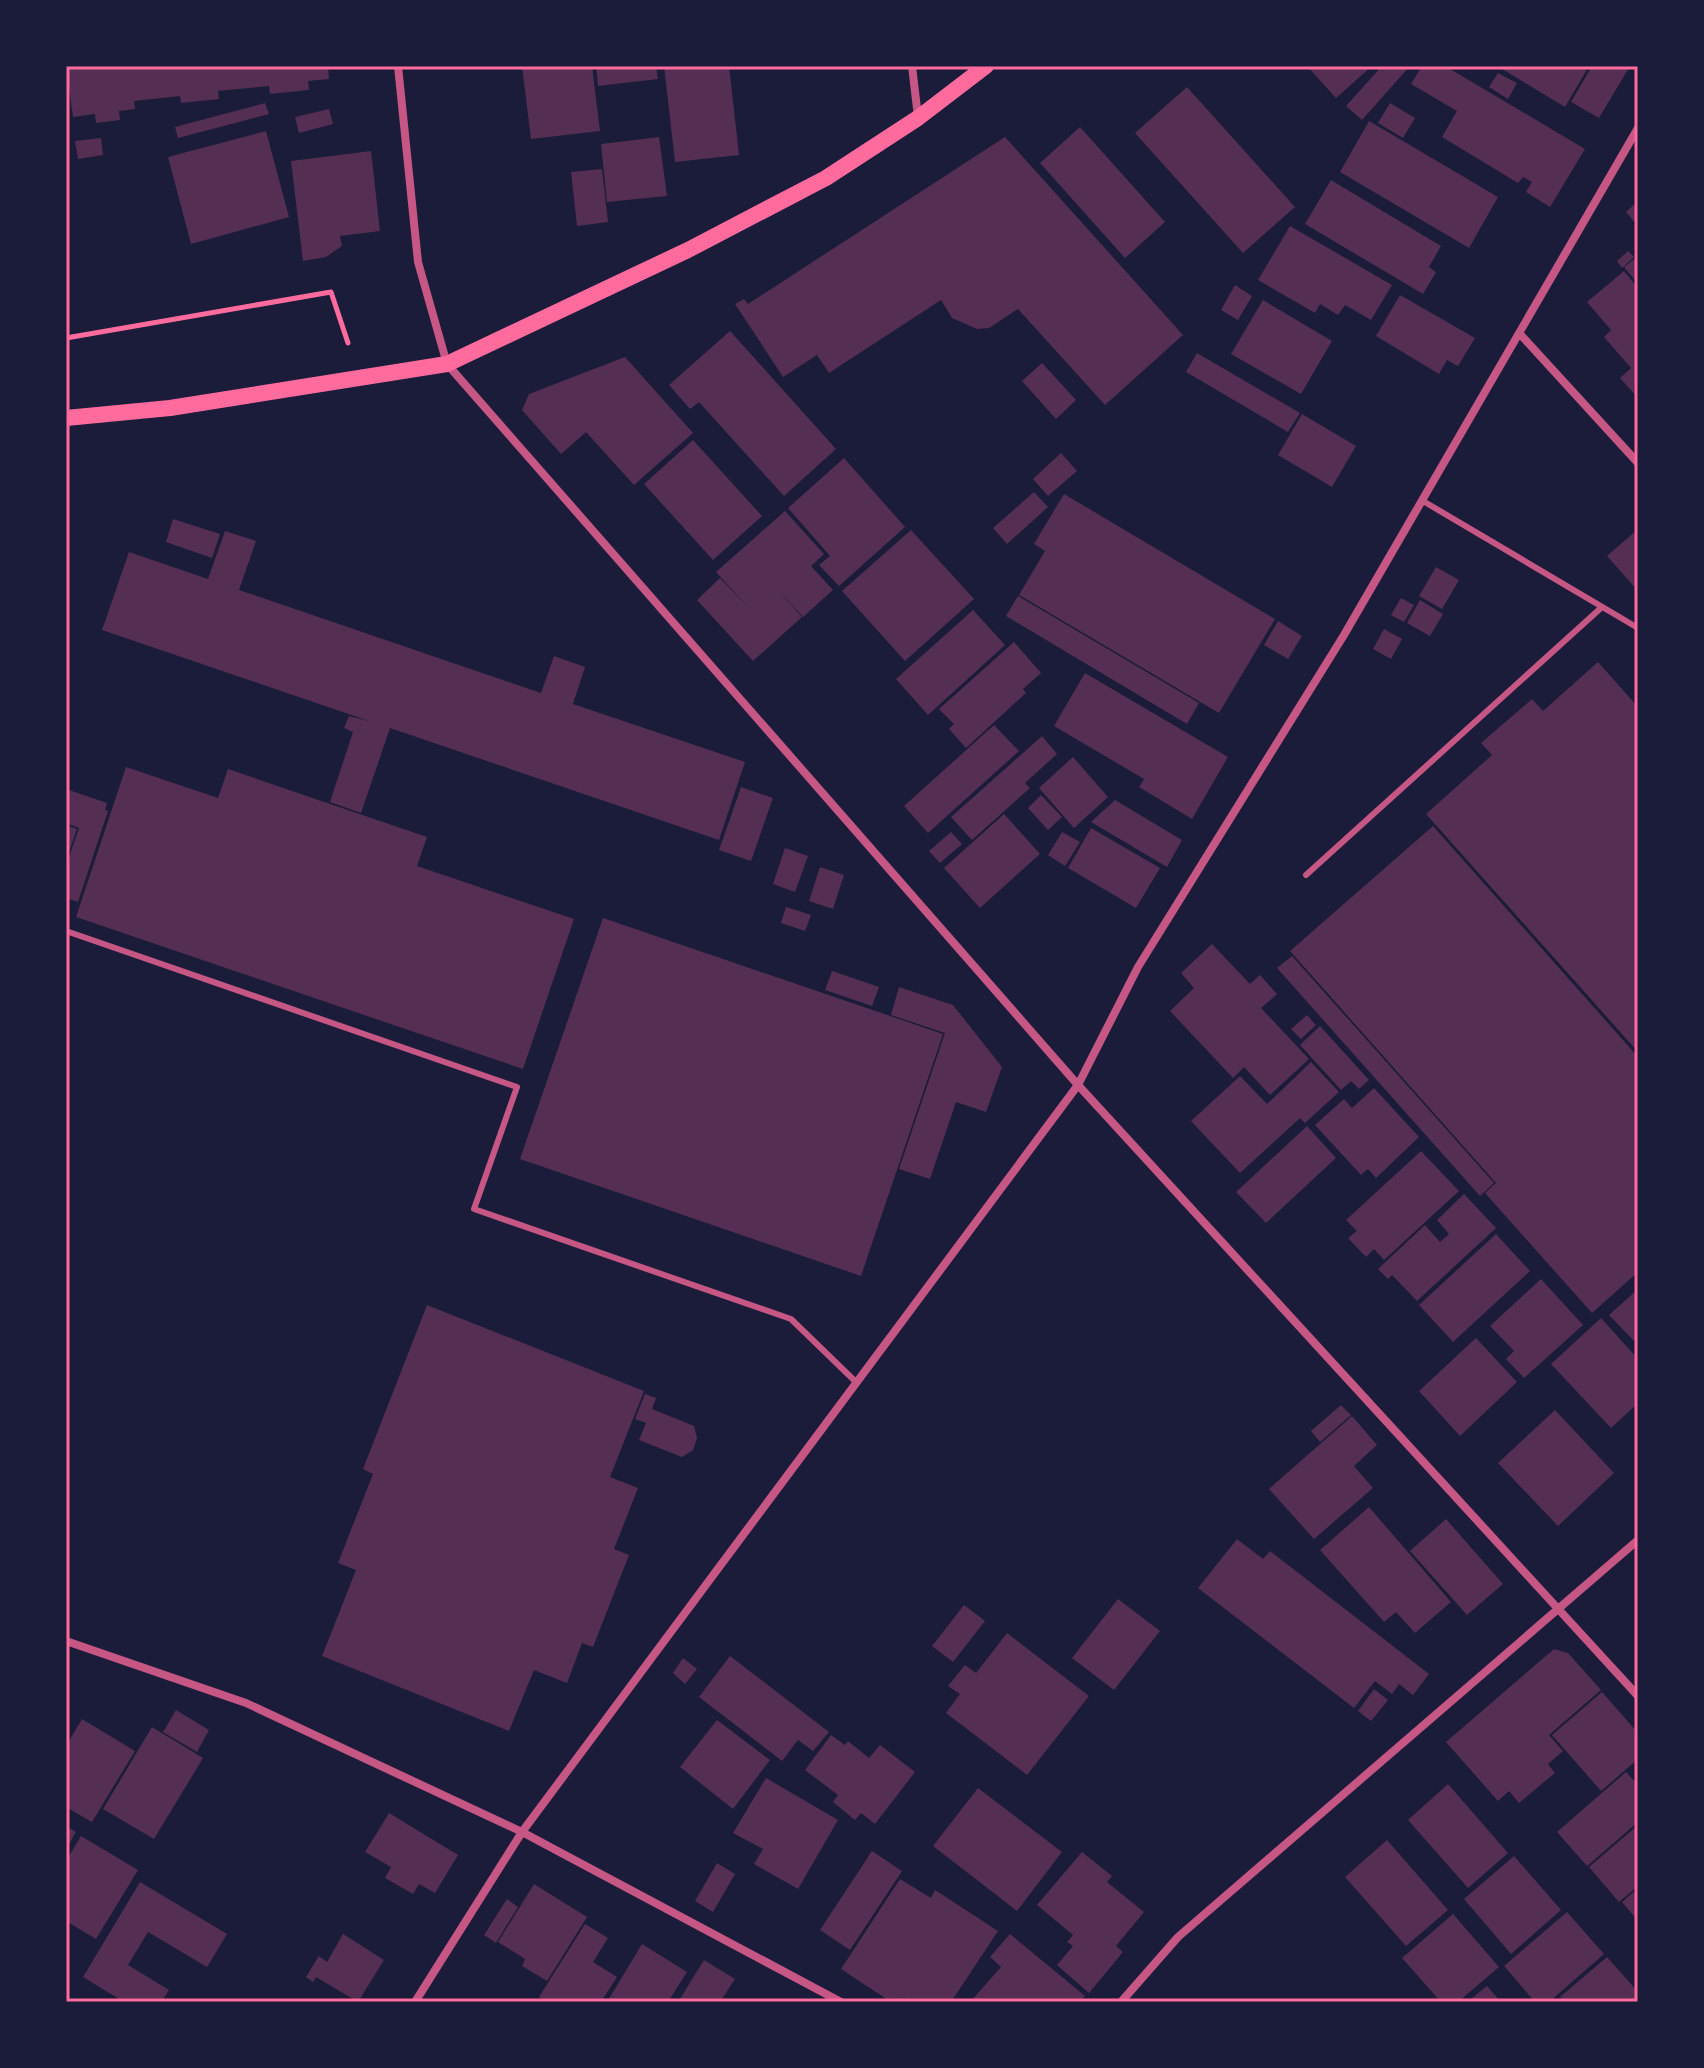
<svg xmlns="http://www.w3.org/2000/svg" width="1704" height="2068" font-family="Helvetica,sans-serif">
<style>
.building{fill:#542f53}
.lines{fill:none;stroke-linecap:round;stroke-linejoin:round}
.path{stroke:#ff6b9d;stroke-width:5}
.service{stroke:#c65784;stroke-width:6}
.minor{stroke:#c65784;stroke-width:8}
.secondary{stroke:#ff6b9d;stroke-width:16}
.neatline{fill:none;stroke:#ff6b9d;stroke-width:3}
</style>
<rect width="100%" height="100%" fill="#1b1b3a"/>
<path class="building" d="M66 66H328L329 79 308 81 309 90 270 94 269 86 218 91 219 99 181 103 180 96 134 101 135 109 119 111 120 120 96 123 95 114 73 117Z
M522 66H592L600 131 531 139Z
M596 66H656L658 79 598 86Z
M664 66H729L739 155 675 162Z
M1307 66H1372L1336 98Z
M1382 66H1410L1362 120 1346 106Z
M1422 66H1445L1585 149 1550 207 1526 192 1532 182 1523 177 1518 183 1442 137 1457 111 1411 84Z
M1497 66H1589L1565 107Z
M1592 66H1630L1599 118 1571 102Z
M1498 73 1517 83 1508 99 1489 87Z
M1187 87 1295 207 1243 253 1135 133Z
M265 103 269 114 178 138 175 127Z
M1390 103 1415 118 1403 138 1378 123Z
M329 109 333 124 299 133 295 117Z
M1369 121 1498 197 1469 248 1340 172Z
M1080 127 1165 222 1125 258 1040 163Z
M266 131 289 217 191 244 168 157Z
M659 137 667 196 607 202 601 144Z
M1005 137 1183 335 1105 405 1018 309 989 328 977 329 952 318 941 300 829 373 817 355 783 377 735 304 744 299 748 304Z
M101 138 103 155 78 159 75 141Z
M371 151 380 231 340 236 342 246 326 257 303 261 291 161Z
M602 169 608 222 577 226 571 172Z
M1331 180 1441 246 1429 267 1436 272 1423 294 1305 224Z
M1638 201V226L1626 212Z
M1290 226 1392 285 1371 320 1345 305 1338 315 1320 304 1315 313 1258 280Z
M1628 251 1634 257 1622 268 1617 261Z
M1638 256V284L1624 267Z
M1624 271 1638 288V398L1620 378 1631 368 1604 337 1611 330 1587 302Z
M1235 285 1252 296 1238 320 1221 310Z
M1400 295 1475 338 1458 366 1447 360 1439 374 1376 336Z
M1263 300 1332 341 1301 394 1231 354Z
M730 331 836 449 784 496 699 402 690 409 669 385Z
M1197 353 1300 413 1288 432 1186 372Z
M625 357 693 433 634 485 586 432 561 454 522 410 529 394Z
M1042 363 1076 400 1056 419 1022 381Z
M1302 414 1356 446 1332 487 1278 455Z
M693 440 762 516 713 560 644 484Z
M1061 453 1077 471 1048 496 1033 479Z
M844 458 905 527 839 586 819 565 830 556 788 508Z
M1034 492 1048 507 1007 544 993 528Z
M1064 494 1275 619 1219 713 1019 595 1045 551 1034 544Z
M785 511 824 554 811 566 833 590 803 617 773 584 802 617 753 661 697 600 720 578 748 607 716 572Z
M173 519 220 534 212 558 166 542Z
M1638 529V591L1607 556Z
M911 530 974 599 905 661 842 591Z
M225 531 256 541 239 590 541 693 554 656 585 667 573 704 745 762 719 840 390 728 361 813 330 802 353 732 344 728 349 716 369 721 102 630 129 552 208 579Z
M1436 567 1459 580 1442 609 1419 596Z
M1018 596 1199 703 1187 724 1006 616Z
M1401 598 1414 605 1404 622 1391 615Z
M1420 600 1443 614 1430 636 1407 623Z
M973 610 1005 645 928 715 896 679Z
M1278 621 1302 636 1288 659 1264 645Z
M1384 629 1402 639 1391 659 1373 649Z
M1014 642 1041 673 1023 689 1026 693 966 748 949 729 954 724 939 709Z
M1598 662 1638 707V1052L1426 814 1492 755 1481 743 1532 699 1543 711Z
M1085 673 1228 757 1192 819 1139 787 1144 779 1054 726Z
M994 725 1019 751 928 833 904 806Z
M1042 736 1057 754 1025 783 1030 788 972 840 951 817Z
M1073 757 1108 797 1074 828 1039 788Z
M126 767 218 798 228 769 427 837 417 866 574 919 523 1069 76 917Z
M741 787 773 798 751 861 719 850Z
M66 789 107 803 105 810 108 811 78 902 66 898V866L79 828 66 823Z
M1041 795 1062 817 1048 830 1028 808Z
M1115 800 1182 840 1167 867 1091 822Z
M1004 814 1040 854 980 908 944 868Z
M66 825 77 829 67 858H66Z
M1433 826 1638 1057V1272L1592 1313 1485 1193 1496 1183 1290 951Z
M1091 828 1160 868 1136 908 1068 868Z
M951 832 962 844 940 863 929 851Z
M1062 832 1080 842 1065 866 1048 855Z
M785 848 808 856 795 892 773 884Z
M820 867 844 875 833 909 809 901Z
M786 907 811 915 805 931 781 923Z
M603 918 943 1034 861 1276 520 1159Z
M1212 944 1250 984 1260 975 1277 994 1261 1008 1309 1059 1270 1095 1244 1067 1233 1078 1170 1011 1194 988 1181 973Z
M1292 956 1494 1183 1480 1196 1277 968Z
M832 971 879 987 872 1006 825 990Z
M899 987 953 1005 1002 1067 986 1112 956 1102 930 1179 899 1169 945 1033 891 1015Z
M1307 1015 1316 1025 1301 1039 1291 1029Z
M1320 1026 1369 1080 1359 1089 1351 1081 1341 1090 1300 1045Z
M1311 1062 1339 1092 1305 1123 1300 1118 1240 1173 1191 1121 1240 1076 1267 1104Z
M1374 1088 1419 1137 1376 1178 1368 1169 1361 1175 1315 1125 1344 1099 1352 1108Z
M1307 1126 1336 1158 1266 1223 1236 1192Z
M1421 1151 1459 1191 1384 1260 1374 1249 1366 1257 1348 1238 1357 1231 1346 1220Z
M1464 1194 1496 1228 1417 1301 1392 1275 1388 1279 1378 1269 1425 1225 1440 1242 1449 1234 1437 1220Z
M1496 1234 1530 1271 1453 1342 1419 1305Z
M1541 1279 1583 1325 1524 1378 1506 1359 1514 1351 1490 1326Z
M1638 1289V1345L1609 1315Z
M427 1305 644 1391 610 1477 638 1488 614 1549 629 1555 593 1647 582 1643 567 1683 534 1670 509 1731 322 1656 356 1570 338 1563 373 1474 363 1469Z
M1601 1318 1638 1359V1403L1611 1428 1551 1364Z
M1476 1338 1517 1382 1460 1436 1419 1391Z
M645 1394 656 1398 652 1409 694 1426 697 1438 693 1450 682 1457 639 1440 646 1423 635 1419Z
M1341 1405 1351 1415 1320 1442 1311 1431Z
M1555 1410 1614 1473 1558 1526 1498 1463Z
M1352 1416 1377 1445 1354 1466 1373 1488 1314 1539 1269 1489Z
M1369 1507 1451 1602 1415 1633 1396 1612 1384 1622 1320 1550Z
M1446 1519 1503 1584 1467 1615 1410 1551Z
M1237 1539 1263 1559 1270 1551 1429 1674 1413 1695 1399 1684 1392 1694 1375 1681 1354 1708 1198 1588Z
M1118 1599 1160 1631 1114 1690 1072 1658Z
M964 1605 985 1621 953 1662 932 1646Z
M1007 1633 1089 1696 1027 1775 946 1713 960 1694 948 1686 965 1665 976 1673Z
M1554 1649 1568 1653 1601 1690 1549 1735 1563 1751 1548 1764 1555 1773 1519 1803 1509 1791 1498 1801 1446 1742Z
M730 1656 829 1732 813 1751 798 1740 782 1761 699 1697Z
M683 1658 697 1669 685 1684 673 1673Z
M1374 1689 1388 1700 1371 1721 1358 1711Z
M1602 1692 1638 1733V1759L1601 1791 1552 1735Z
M176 1710 209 1730 197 1752 163 1732Z
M82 1719 135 1751 92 1822 66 1807V1746Z
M717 1720 770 1760 733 1809 680 1767Z
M152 1727 203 1758 154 1839 103 1809Z
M831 1735 845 1745 848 1741 869 1758 880 1745 915 1772 875 1824 861 1813 855 1820 833 1802 838 1795 805 1770Z
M1626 1772 1638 1785V1822L1587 1866 1557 1832Z
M766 1778 838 1820 798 1889 754 1864 763 1849 733 1833Z
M1448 1784 1508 1853 1468 1888 1408 1820Z
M978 1788 1062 1852 1017 1911 933 1846Z
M389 1813 458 1855 435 1893 419 1884 413 1894 385 1878 391 1867 365 1852Z
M1638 1825V1886L1619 1902 1589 1867Z
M66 1826 76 1832 66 1849Z
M81 1836 138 1870 96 1939 66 1921V1861Z
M1387 1840 1448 1910 1406 1946 1345 1877Z
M872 1851 902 1871 850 1950 820 1930Z
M1082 1852 1112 1876 1107 1882 1144 1912 1116 1946 1123 1952 1089 1993 1057 1965 1073 1946 1067 1942 1073 1935 1037 1905Z
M1514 1856 1561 1910 1511 1954 1464 1899Z
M717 1863 735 1874 713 1912 695 1901Z
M900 1879 931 1898 935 1890 998 1931 951 2002H909L904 1998 901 2002H891L841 1969Z
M140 1882 227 1934 207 1967 148 1932 128 1965 169 1990 161 2002H124L83 1977Z
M534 1884 587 1917 547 1981 522 1966 525 1959 498 1942Z
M1638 1888V1921L1622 1902Z
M507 1899 518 1907 496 1943 484 1935Z
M1567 1912 1604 1954 1549 2002H1535L1504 1966Z
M1453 1914 1499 1967 1458 2002H1441L1402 1958Z
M585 1924 608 1938 593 1962 617 1977 601 2002H548L539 1997Z
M343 1934 384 1960 358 2002 316 1977 313 1982 306 1977 319 1956 327 1962Z
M1010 1934 1085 1996 1079 2002H970L1001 1967 990 1957Z
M642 1944 687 1972 668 2002H607Z
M1607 1957 1638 1992V2002H1565L1560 1997Z
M704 1960 735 1979 720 2002H678Z
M1487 1986 1501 2002H1467Z"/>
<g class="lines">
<path class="path" d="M66 338 331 292 348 343"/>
<path class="service" d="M1423 501 1638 628
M1306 875 1602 607
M66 931 517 1087 474 1209 791 1319 857 1383"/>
<path class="minor" d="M398 66 418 262 447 364 1078 1085 1638 1696
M912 66 918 117
M1520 334 1638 463
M66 1641 246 1703 522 1832 841 2002
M415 2002 522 1832 1078 1085 1138 967 1344 635 1638 128
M1121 2002 1178 1937 1638 1540"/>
<path class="secondary" d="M66 418 170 408 447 364 688 250 826 178 918 118 986 66"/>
</g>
<rect width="1704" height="2068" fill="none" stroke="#1b1b3a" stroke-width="136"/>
<rect x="68" y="68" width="1568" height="1932" class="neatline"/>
</svg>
